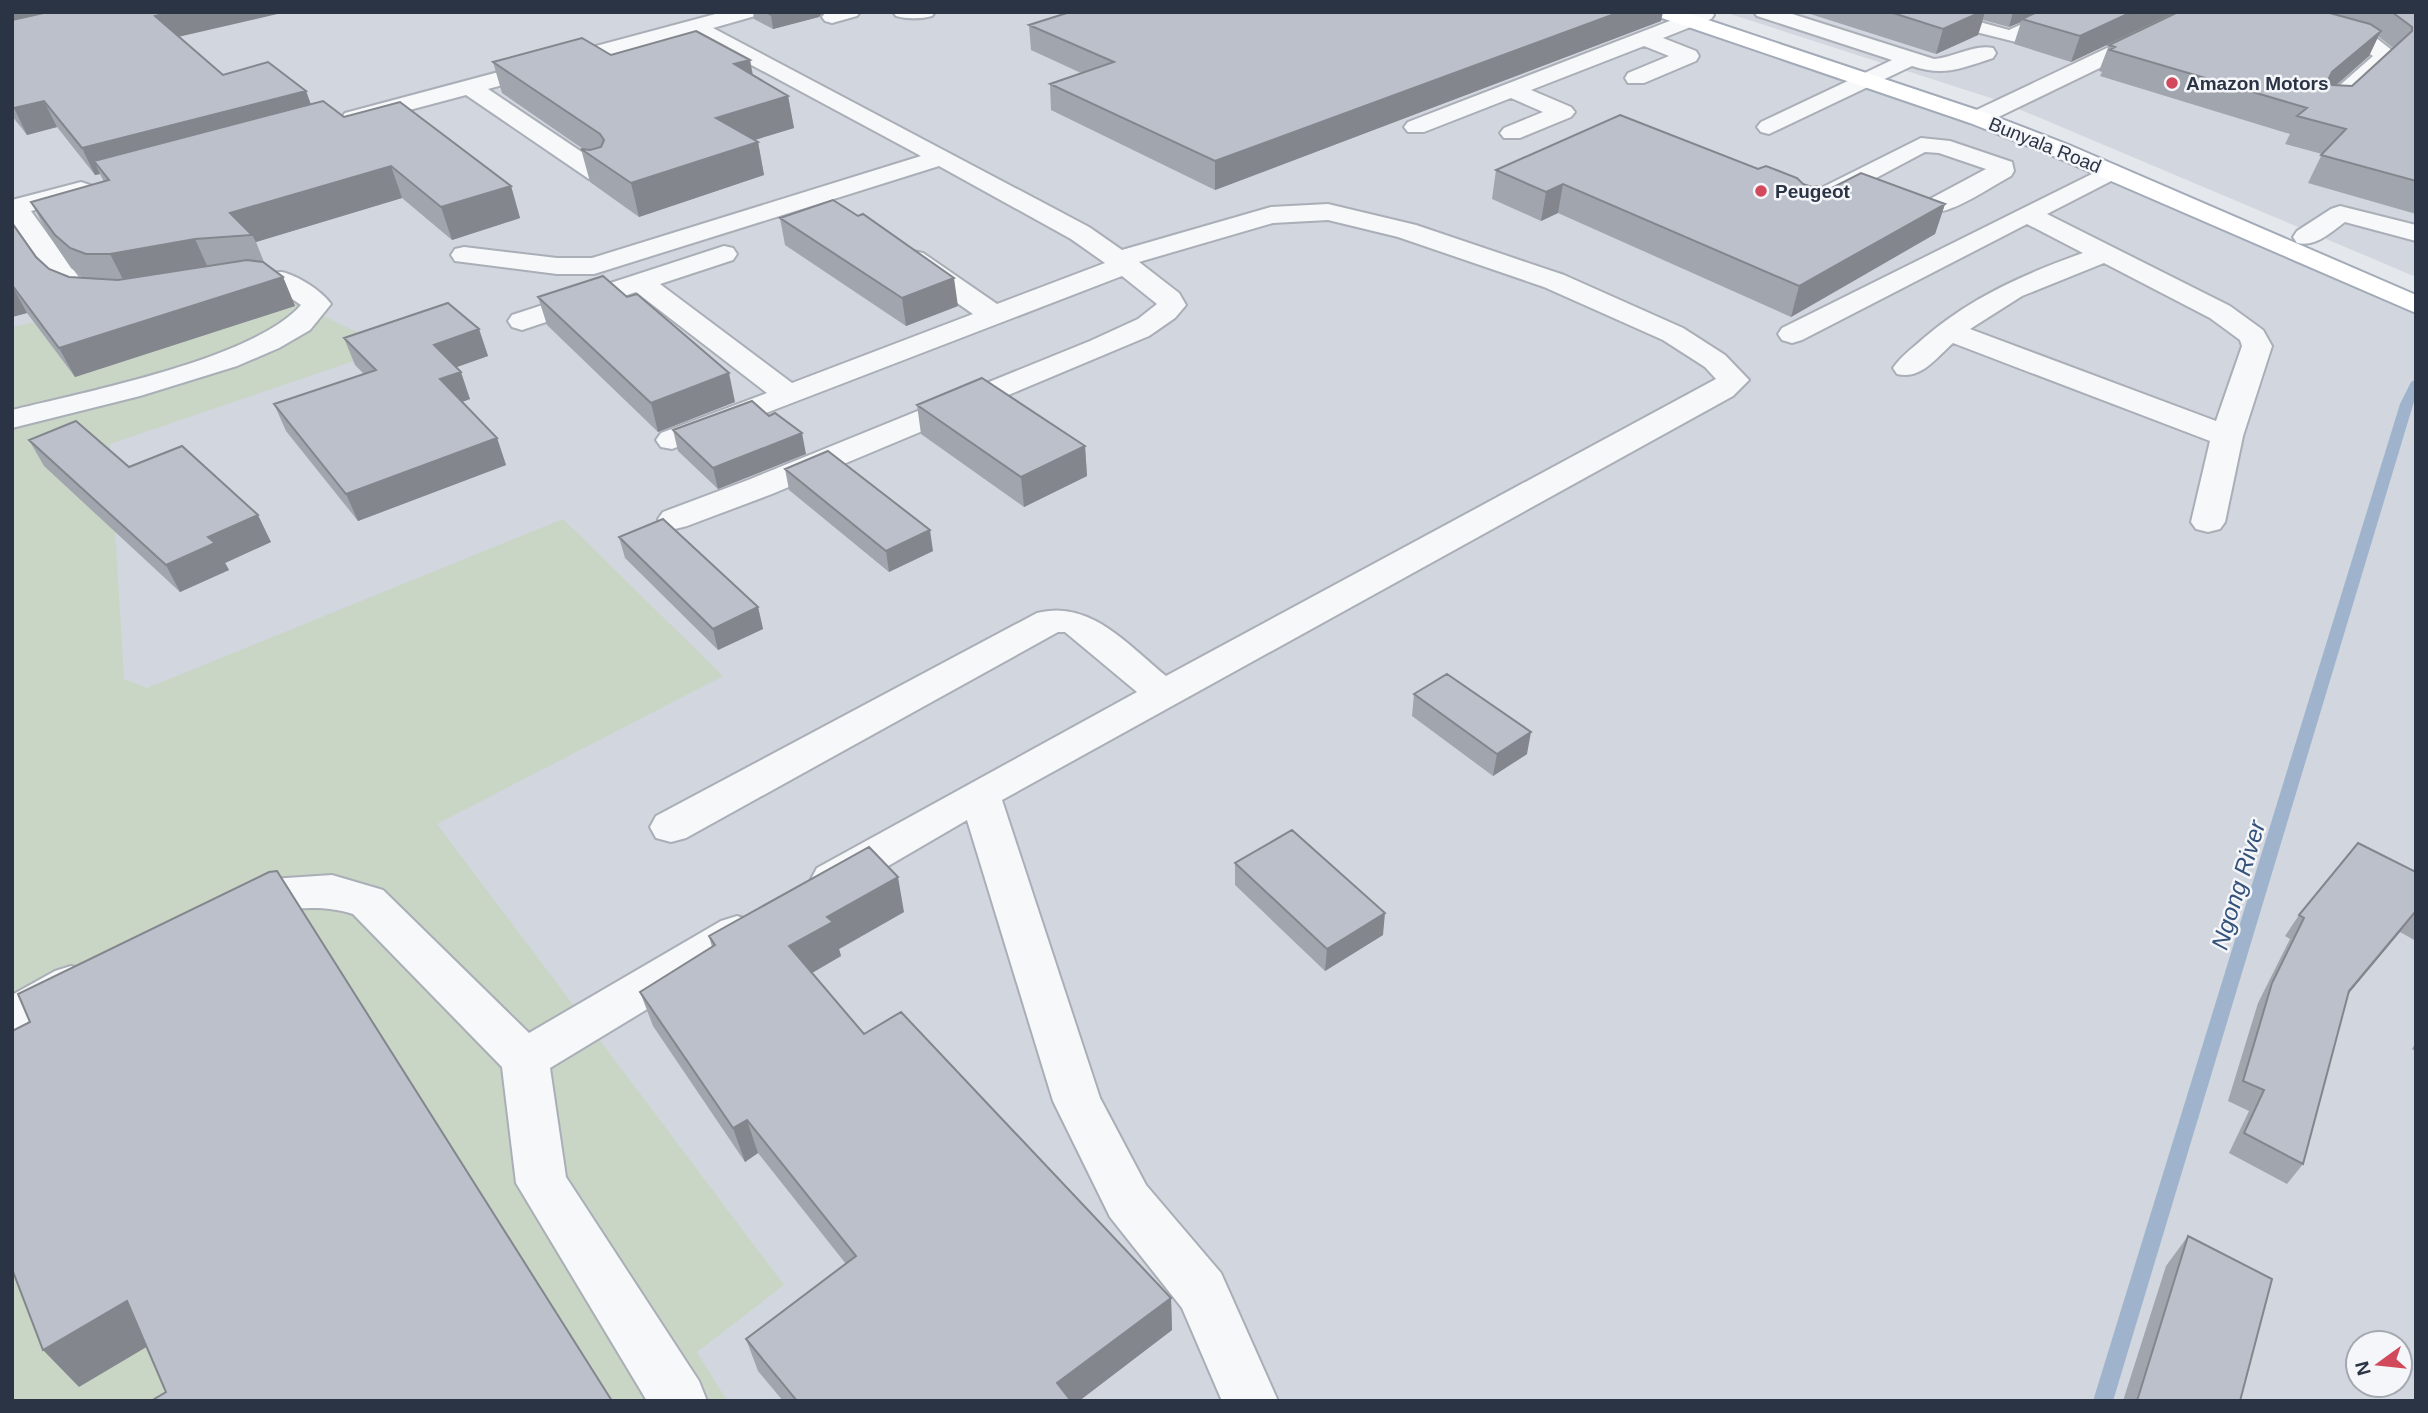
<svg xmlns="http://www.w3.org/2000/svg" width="2428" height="1413" font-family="Helvetica,sans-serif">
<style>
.built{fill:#d2d6de;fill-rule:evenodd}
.green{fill:#c9d6c5}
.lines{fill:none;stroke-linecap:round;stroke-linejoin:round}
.stream{fill:#9fb4cc;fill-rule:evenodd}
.minor-casing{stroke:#a9aeb7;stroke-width:4}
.major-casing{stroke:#a3abb8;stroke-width:4}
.minor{fill:#f7f8fa;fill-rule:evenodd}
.major{fill:#fff;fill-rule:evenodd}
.wall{fill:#a1a5ae;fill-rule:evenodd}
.shaded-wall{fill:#83868d}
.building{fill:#bbc0ca;stroke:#83868d;stroke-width:2}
.poi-dot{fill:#d1495b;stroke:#f4f6f9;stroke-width:2.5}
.labels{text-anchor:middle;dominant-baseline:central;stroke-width:5;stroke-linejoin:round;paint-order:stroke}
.far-poi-label{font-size:19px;font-weight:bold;fill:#2b3445;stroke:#f4f6f9;text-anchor:start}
.far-street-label{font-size:19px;fill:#2b3445;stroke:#f4f6f9}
.water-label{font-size:24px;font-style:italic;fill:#34527a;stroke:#f4f6f9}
</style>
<rect width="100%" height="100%" fill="#e4e7ec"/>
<path class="built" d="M12 12H1669L1931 99 2416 312V1401H12ZM2358 1343H2400V1385H2358Z
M1724 12H2416V277L2000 101Z"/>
<path class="green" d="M269 286 339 324 392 348 110 444 124 679 147 688 563 519 723 676 437 824 784 1285 697 1352 727 1401H12V327L89 311Z"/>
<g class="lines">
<path class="stream" d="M2416 379V395L2113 1401H2093L2400 404 2411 382Z"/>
<g class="minor-casing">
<path id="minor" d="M723 12H758L755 16 713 28 1089 227 1122 250 1271 207 1328 204 1416 225 1564 275 1683 328 1725 355 1749 380 1733 396 1002 800 1100 1098 1146 1185 1221 1273 1278 1401H1222L1182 1308 1110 1217 1053 1101 967 820 847 890 832 895 817 890 811 879 817 868 1137 692 1065 632H1058L686 838 671 842 656 838 650 827 656 816 1037 613C1090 599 1128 645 1166 676L1716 379 1705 367 1663 340 1544 287 1398 237 1328 220 1273 223 1139 262 1179 293 1186 305 1175 318 1149 336 772 494 687 526 675 529 663 526 658 519 663 512 748 480 1090 341 1138 319 1157 304 1122 276 672 449 661 447 656 440 661 433 767 393 636 292 522 330 512 327 508 321 512 315 724 246 733 248 737 254 733 260 660 284 792 383 973 314 903 265 900 259 903 253 913 251 923 253 997 304 1105 263 1071 239 939 166 594 274H557L455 261 451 255 455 249 464 247 557 258H592L921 156 692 33 488 89 607 169 610 174 607 179 598 181 589 179 466 95 353 125 345 123 341 118 345 113Z
M826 12H860L857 16 832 23 825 21 822 17Z
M893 12H935L932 16C921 19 907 19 896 16Z
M1693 12H1712L1714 15 1711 19 1663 38 1696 51 1699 56 1696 61 1644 83H1628L1625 78 1628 73 1669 56 1644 46 1531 90 1571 107 1575 112 1571 117 1520 138H1504L1500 133 1504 128 1543 112 1511 98 1424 132H1408L1404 127 1408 122Z
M1754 12H1786L1934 59C1953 58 1974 44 1993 48L1996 53 1993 58C1962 68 1944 77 1912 66L1769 134 1761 132 1757 127 1761 122 1892 60 1757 16Z
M1909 12H1943L2009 30 2048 12H2075L2072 16 2016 42 1912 16Z
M2183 12H2210L2207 16 1986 123H1970L1966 118 1970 113Z
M2242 12H2277L2375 37 2398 55 2338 111H2322L2319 106 2322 101 2373 56 2359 47 2245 16Z
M1921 138 1950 141 2012 162 2014 171 2011 176C1972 197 1942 225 1897 209 1889 206 1883 205 1878 198L1882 193 1891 190 1928 200 1986 169 1939 153 1925 152 1827 204 1818 207 1809 204 1805 199 1809 194Z
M2110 165 2119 167 2122 172 2119 177 2047 214 2230 306 2263 330 2272 346 2243 436 2225 522 2220 529 2208 532 2196 529 2191 522 2210 441 1953 343C1936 358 1921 380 1897 374L1893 368C1901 356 1914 347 1925 337 1972 297 2024 274 2083 253L2027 224 1802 340 1792 343 1782 340 1778 334 1782 328ZM2104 263 2210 318 2240 340 2242 346 2216 421 1970 329 2022 296Z
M81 182 90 185 94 190 90 195 31 211 83 283 94 290 114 292 118 298 114 304 88 306 63 295 12 221V200Z
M2340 206 2416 225V241L2345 222C2330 233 2316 247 2297 243L2293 237 2297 231 2331 209Z
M282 272C298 276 321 290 331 304L310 330 279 348 237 366 140 396 12 428V410C84 392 254 359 301 305L276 288 233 289 223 287 219 281 223 275Z
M332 875 383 890 529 1033 721 921 737 916 753 921 759 933 753 945 550 1068 566 1177 699 1381 707 1401H647L516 1183 502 1067 353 914C329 906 302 907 277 911 253 915 251 927 225 919L218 907 225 895 271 879Z
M71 966 87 971 94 984C82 1007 37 1028 12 1037V995L55 971Z"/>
</g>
<g class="major-casing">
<path id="major" d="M1653 12H1684L1986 113 2069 145 2416 295V313L2051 155 1970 123 1656 16Z"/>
</g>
<use href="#minor" class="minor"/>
<use href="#major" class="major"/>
</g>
<path class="wall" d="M12 12 179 37 223 75 306 91 311 104 511 186 520 218 452 240 402 198 256 242 264 262 283 277 295 306 75 377 27 313 12 317V223L36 257 49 269 69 277H82L71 268 48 234 31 202 104 182 100 174 95 175 57 127 27 135 12 116Z
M753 12H823L819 17 773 29 754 19Z
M1804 12H2176L2071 62 2014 44 2021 22 2009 27 1983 20 1978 35 1936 54Z
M2178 12H2416V214L2308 183 2322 154 2285 144 2290 134 2100 76 2102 72 2099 71 2109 45ZM2378 36 2393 48 2352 86H2336L2369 56Z
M1661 21 1215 190 1051 110 1050 84 1081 73 1031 50 1029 25Z
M611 55 750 60 753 75 788 96 794 128 754 140 758 142 764 175 639 217 590 182 581 149H583L502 93 493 62Z
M1758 169 1812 187 1945 204 1935 234 1791 317 1558 213 1541 221 1492 199 1496 170Z
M780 218 958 306 906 326 785 245Z
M538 297H627L735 402 658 432 547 325Z
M479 329 488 356 456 367 470 399 462 402 497 438 506 465 358 521 286 431 274 404 364 374 355 365 344 338Z
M917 405 1085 446 1087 476 1024 507 921 434Z
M673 430 806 454 718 489 678 451Z
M29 440 129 467 271 542 225 563 229 570 180 592 44 466Z
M785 469 933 551 889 572 789 490Z
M619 537 758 607 763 629 718 650 625 558Z
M1414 694 1527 754 1493 776 1412 716Z
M1235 863 1383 935 1325 971 1235 885Z
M2416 872V941L2400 932 2348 994 2303 1164 2287 1184 2229 1153 2249 1111 2228 1101 2258 1003 2290 939 2285 936 2299 915Z
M904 912 839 949 841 956 812 973 864 1034 1171 1298 1172 1330 1079 1401H783L758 1371 746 1339 846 1264 758 1153 745 1162 653 1026 640 992 712 947 709 936Z
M2416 1042V1052L2412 1049Z
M2188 1236 2240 1401H2123L2166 1266Z"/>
<path class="shaded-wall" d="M12 12H90L12 29Z
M171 12H286L165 40 155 16Z
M780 12H823L819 17 773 29 771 15Z
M1620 12H1663L1661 21 1215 190V161Z
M1981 12H1985L1978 35 1936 54 1943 29Z
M2013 12H2041L2022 19 2021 22 2009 27Z
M2132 12H2176L2071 62 2080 36Z
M2381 31 2369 56 2320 99 2332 72Z
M750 60 755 91 734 64Z
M306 91 315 117 94 161 100 174 95 175 82 148Z
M788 96 794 128 722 150 716 118Z
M44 101 57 127 27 135 14 108Z
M758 142 764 175 639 217 631 183Z
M391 166 402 198 256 242 252 235 230 213Z
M1563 184 1558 213 1541 221 1546 192Z
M511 186 520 218 452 240 441 207Z
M1945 204 1935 234 1791 317 1799 286Z
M195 239 210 272 127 287 110 254Z
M283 277 295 306 75 377 59 348Z
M954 278 958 306 906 326 902 298Z
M12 285 27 313 12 317Z
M479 329 488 356 443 372 434 345Z
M461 372 470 399 450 406 440 379Z
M729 373 735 402 658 432 651 403Z
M802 433 806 454 718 489 713 468Z
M497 438 506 465 358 521 346 494Z
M1085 446 1087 476 1024 507 1021 477Z
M258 515 271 542 225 563 229 570 180 592 166 565 208 537Z
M930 530 933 551 889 572 886 551Z
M758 607 763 629 718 650 713 629Z
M1531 732 1527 754 1493 776 1497 754Z
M898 877 904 912 839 949 841 956 798 981 789 946 827 917Z
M2415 912 2400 932 2334 1011 2349 991Z
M1385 913 1383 935 1325 971 1327 949Z
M747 1120 758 1153 745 1162 733 1128Z
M1171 1298 1172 1330 1079 1401H1060L1057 1383Z
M127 1301 160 1339 79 1387 43 1350Z"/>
<path class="building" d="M48 12H171L155 16 223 75 268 62 306 91 82 148 44 101 14 108 12 106V20Z
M766 12H780L771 15Z
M1070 12H1620L1215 161 1050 84 1114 62 1029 25Z
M1890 12H1981L1943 29Z
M2037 12H2132L2080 36 2022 19Z
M2178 12H2326L2370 24 2381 31 2332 72 2329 78 2332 85 2352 86 2412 31V27L2392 12H2416V181L2321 155 2346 129 2297 116 2307 108 2110 50 2115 47 2109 45Z
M696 31 750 60 734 64 788 96 716 118 758 142 631 183 581 149 590 150 601 147 604 140 600 134 493 62 582 38 611 55Z
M323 101 344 117 400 102 511 186 441 207 391 166 230 213 252 235 195 239 110 254H86L70 248 55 235 31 202 109 180 94 161Z
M1620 115 1758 169 1766 166 1797 178 1803 184 1812 187 1817 186 1828 190 1861 173 1945 204 1799 286 1563 184 1546 192 1496 170Z
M833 200 858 216 863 214 954 278 902 298 780 218Z
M12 223 36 257 49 269 69 277 118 280 247 260 263 262 283 277 59 348 12 285Z
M603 276 627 297 637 294 729 373 651 403 538 297Z
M448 303 479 329 434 345 461 372 440 379 497 438 346 494 274 404 376 370 344 338Z
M982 378 1085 446 1021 477 917 405Z
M752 401 769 416 775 413 802 433 713 468 673 430Z
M76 421 129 467 182 446 258 515 208 537 215 543 166 565 29 440Z
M828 451 930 530 886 551 785 469Z
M663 519 758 607 713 629 619 537Z
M1447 674 1531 732 1497 754 1414 694Z
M1292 830 1385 913 1327 949 1235 863Z
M2358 843 2416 872V912H2415L2349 991 2303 1164 2244 1133 2264 1090 2243 1081 2272 983 2304 918 2299 915Z
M869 847 898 877 827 917 833 922 789 946 864 1034 901 1012 1171 1298 1057 1383 1071 1401H797L746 1339 856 1256 747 1120 733 1128 640 992 715 945 709 936Z
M277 871 612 1401H151L166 1392 127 1301 43 1350 12 1269V1031L30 1022 18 994 269 872Z
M2188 1236 2272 1279 2240 1401H2137Z"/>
<g class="poi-dot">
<circle cx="2172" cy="83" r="7"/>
<circle cx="1761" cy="191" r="7"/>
</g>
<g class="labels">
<g class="far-poi-label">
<text x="2186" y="83">Amazon Motors</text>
<text x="1775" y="191">Peugeot</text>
</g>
<g class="far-street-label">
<text transform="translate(2045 145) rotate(22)">Bunyala Road</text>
</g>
<g class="water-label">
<text transform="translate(2238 885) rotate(-73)">Ngong River</text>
</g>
</g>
<rect width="2428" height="1413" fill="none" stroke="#2b3445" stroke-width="28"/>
<g transform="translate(2379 1364) rotate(255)"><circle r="33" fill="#f4f6f9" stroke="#a4a8b1" stroke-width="2"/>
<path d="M0-5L12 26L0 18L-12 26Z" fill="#d1495b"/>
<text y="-10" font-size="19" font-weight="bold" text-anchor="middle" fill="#2b3445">N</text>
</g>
</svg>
